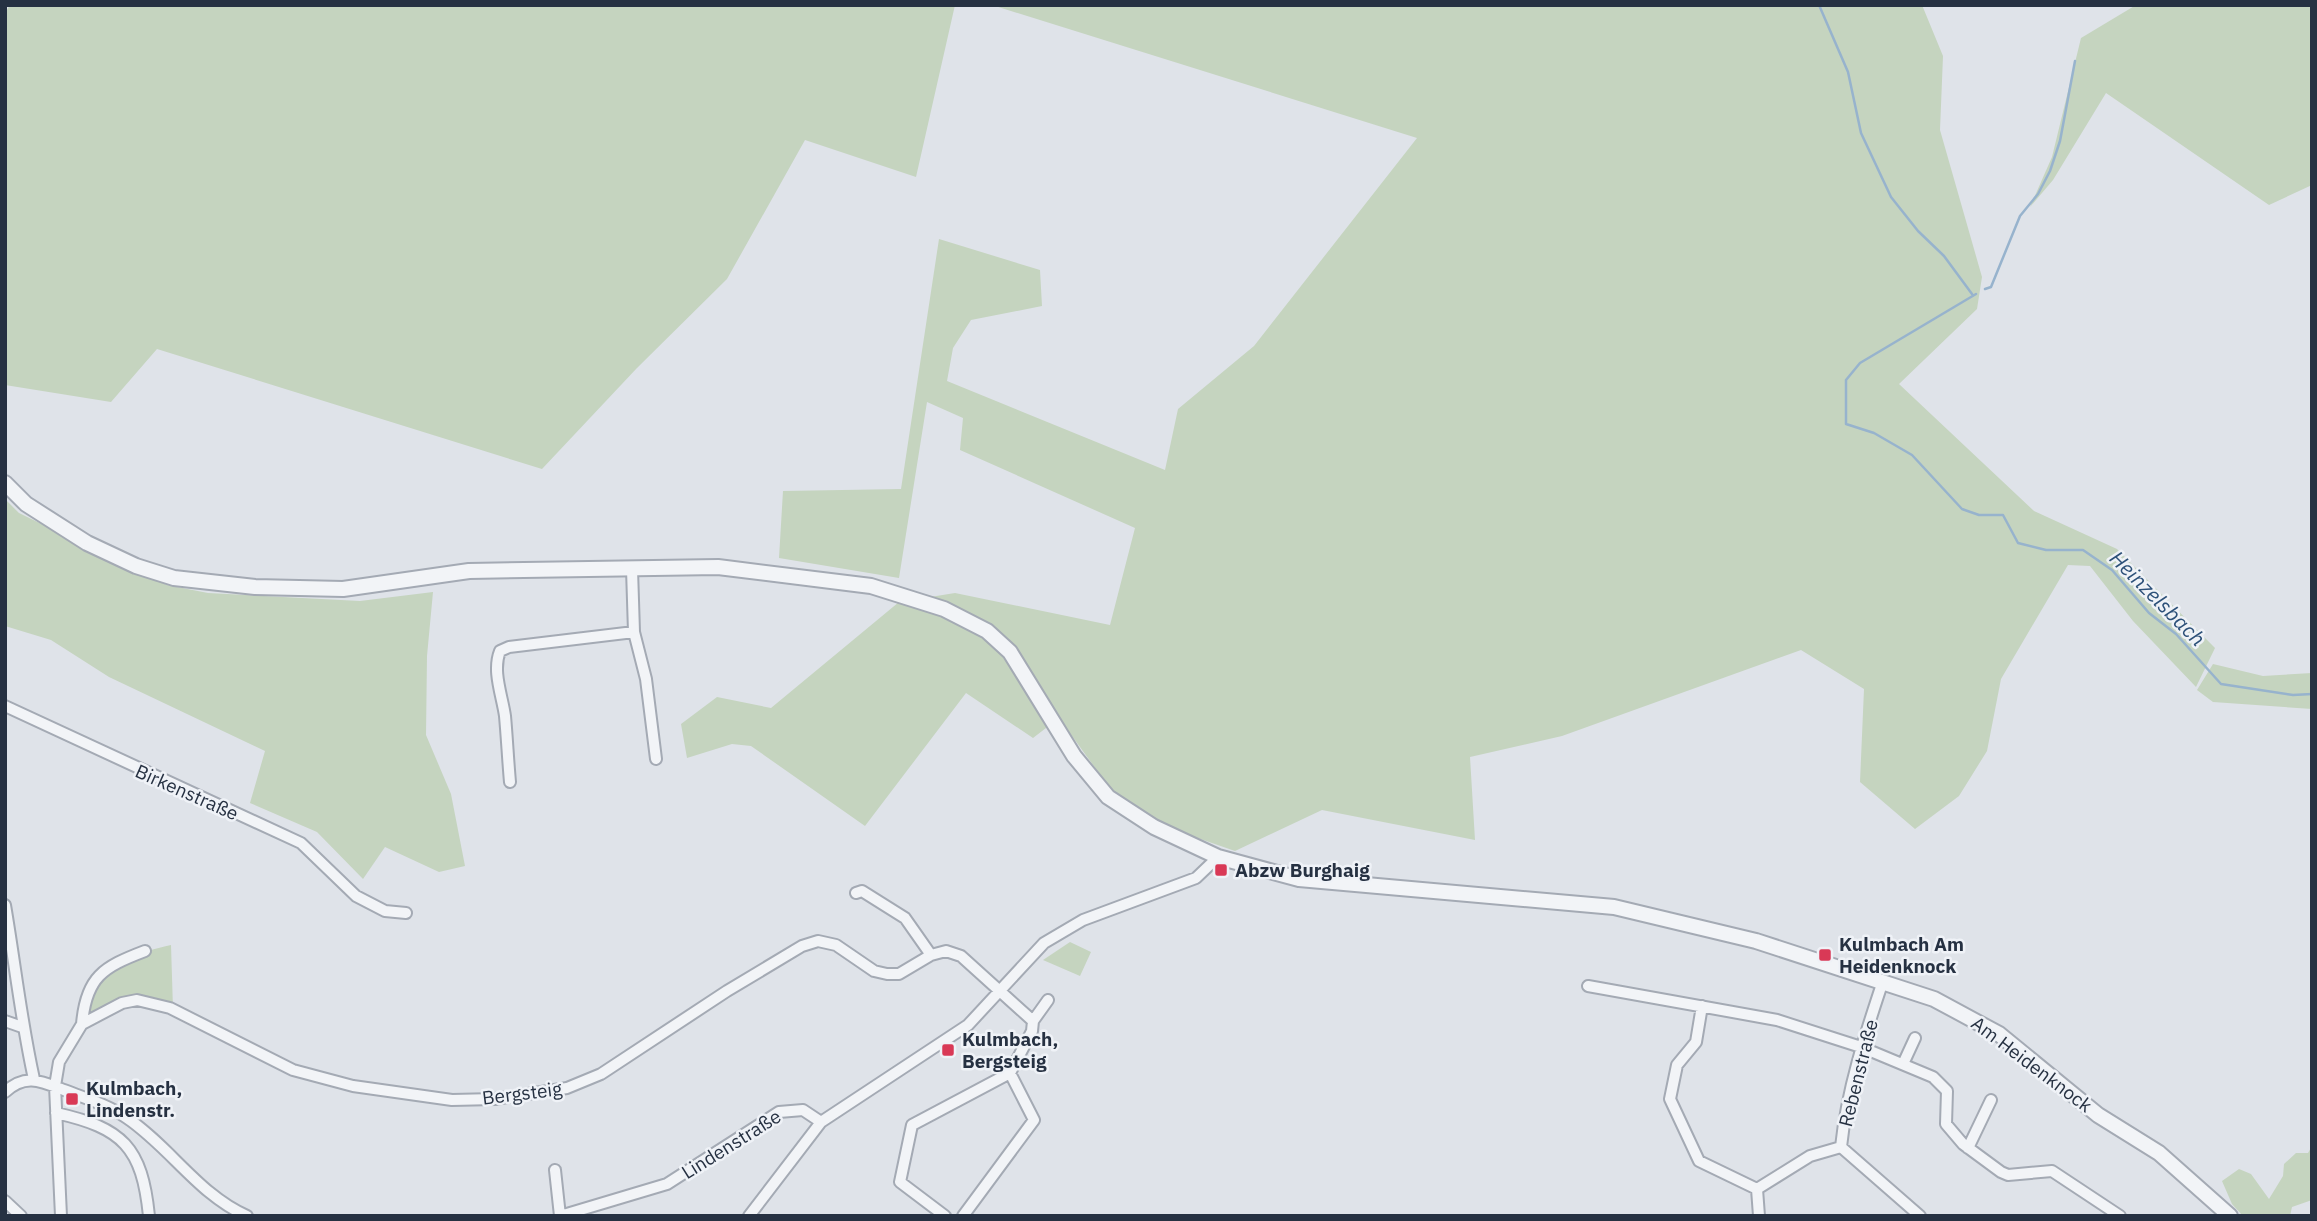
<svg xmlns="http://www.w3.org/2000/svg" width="2317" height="1221" font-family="'IBM Plex Sans',sans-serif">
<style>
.green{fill:#c5d4bf}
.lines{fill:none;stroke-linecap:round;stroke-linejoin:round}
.stream{stroke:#97b3cd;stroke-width:2.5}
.minor-casing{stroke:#a4aab4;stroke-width:14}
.tertiary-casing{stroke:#a4aab4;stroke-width:18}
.minor{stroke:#f2f4f7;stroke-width:10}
.tertiary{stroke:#f2f4f7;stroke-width:14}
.poi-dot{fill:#d93956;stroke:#eff2f7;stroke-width:2.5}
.labels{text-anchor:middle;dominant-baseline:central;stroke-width:5;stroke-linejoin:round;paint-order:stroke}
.street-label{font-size:19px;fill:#263142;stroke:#eff2f7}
.poi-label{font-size:19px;font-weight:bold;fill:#263142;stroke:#eff2f7;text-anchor:start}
.water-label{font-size:21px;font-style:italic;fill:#2d5179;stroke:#eff2f7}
</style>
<rect width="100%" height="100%" fill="#dfe3e9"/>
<path class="green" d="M10 5H955L916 177 805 140 727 279 637 368 542 469 157 349 111 402 5 385V13Z
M992 5H1922L1943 56 1940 130 1982 277 1977 309 1899 384 2034 511 2117 549 2215 648 2196 687 2133 621 2090 566 2068 565 2001 679 1987 751 1959 796 1915 829 1860 782 1864 689 1801 650 1562 736 1470 757 1475 840 1322 810 1235 851 1163 826 1114 794 1059 718 1033 738 966 693 865 826 751 746 732 744 687 758 681 724 717 697 771 708 899 602 955 593 1110 625 1135 528 960 450 963 418 927 402 899 578 779 558 783 491 901 489 939 239 1040 270 1042 306 971 320 953 348 947 381 1165 470 1178 409 1254 346 1417 138Z
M2136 5H2312V185L2269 205 2106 93 2053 180 2030 207 2052 157 2081 38Z
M5 499 19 513 167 585 208 593 360 601 433 592 427 656 426 735 451 794 465 866 439 872 385 847 363 879 317 832 250 803 265 751 109 677 51 640 5 626Z
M2213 664 2263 676 2312 673V709L2213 702 2197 690Z
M1070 942 1091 952 1080 976 1043 960Z
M171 945 173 1009 137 1000 82 1024C83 1014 83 1000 87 991 101 962 142 952 171 945Z
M2312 1146V1200L2292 1207 2290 1216H2243L2232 1204 2222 1181 2239 1169 2251 1174 2269 1199 2283 1176 2284 1164 2296 1153H2308Z"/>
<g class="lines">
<path class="stream" d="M1819 5 1848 72 1861 133 1891 197 1918 231 1944 256 1972 294
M1985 289 1991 287 2020 216 2038 194 2050 171 2060 141 2075 61
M1976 294 1860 363 1846 380V424L1874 433 1912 455 1962 509 1979 515H2003L2018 543 2046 550H2083L2112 570 2149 613 2176 634 2221 684 2293 695 2312 694"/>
<g class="minor-casing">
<path id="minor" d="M632 569 634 632 646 679 656 759
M5 706 301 843 356 896 385 911 406 913
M510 782C508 760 507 738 505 716 502 695 492 671 500 651L509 647 634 632
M856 893 862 891 905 918 931 955
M5 905C15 963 21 1021 34 1079
M1883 981C1865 1035 1847 1089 1841 1147L1920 1216
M1588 986 1777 1020 1861 1047 1933 1077 1947 1091 1946 1124 1963 1144 2001 1172 2008 1175 2052 1171 2120 1216
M1702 1006 1696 1042 1677 1065 1670 1099 1699 1161 1757 1189
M5 1021 22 1027
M1033 1021 1048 1000
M82 1024C86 977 103 967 145 951
M1903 1064 1915 1038
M5 1092C25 1073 41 1081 64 1090 85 1098 108 1105 127 1118 170 1147 199 1195 247 1216
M56 1113C123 1128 142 1147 149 1216
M1968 1148 1991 1100
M555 1170 560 1216 667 1184 779 1112 803 1110 821 1122
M1757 1189 1810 1156 1841 1147
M1757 1189 1759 1216
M5 1201 21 1216
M61 1216 55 1086 59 1062 82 1024 122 1003 137 1000 170 1008 293 1070 353 1086 452 1100 495 1099 567 1088 601 1074 727 991 802 946 818 941 836 945 874 971 887 974H899L931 955 946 951 961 956 1033 1021 1032 1031 1010 1073 912 1125 900 1182 945 1216
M749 1216 821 1122 968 1025 1044 943 1083 920 1196 878 1218 857
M963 1216 1034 1120 1010 1073"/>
</g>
<g class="tertiary-casing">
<path id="tertiary" d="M5 483 26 504 87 543 136 566 174 578 255 587 343 589 469 571 718 567 871 586 944 609 987 631 1010 652 1074 756 1108 797 1154 827 1218 857 1299 879 1614 907 1756 941 1934 999 1999 1034 2098 1115 2159 1153 2230 1216"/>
</g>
<use href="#minor" class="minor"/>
<use href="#tertiary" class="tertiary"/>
</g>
<g class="poi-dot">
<rect x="1214" y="863" width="14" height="14" rx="3.5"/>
<rect x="1818" y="948" width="14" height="14" rx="3.5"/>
<rect x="941" y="1043" width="14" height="14" rx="3.5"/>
<rect x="65" y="1092" width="14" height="14" rx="3.5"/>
</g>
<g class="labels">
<g class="street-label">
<text transform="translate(187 792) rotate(24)">Birkenstraße</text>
<text transform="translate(2032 1064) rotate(37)">Am Heidenknock</text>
<text transform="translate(1858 1073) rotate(-76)">Rebenstraße</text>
<text transform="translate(522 1093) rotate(-7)">Bergsteig</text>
<text transform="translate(731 1144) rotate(-32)">Lindenstraße</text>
</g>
<g class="poi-label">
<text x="1235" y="870">Abzw Burghaig</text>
<text x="1839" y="944">Kulmbach Am<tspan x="1839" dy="22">Heidenknock</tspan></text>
<text x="962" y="1039">Kulmbach,<tspan x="962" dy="22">Bergsteig</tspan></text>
<text x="86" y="1088">Kulmbach,<tspan x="86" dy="22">Lindenstr.</tspan></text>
</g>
<g class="water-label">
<text transform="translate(2158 598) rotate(45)">Heinzelsbach</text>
</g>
</g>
<rect width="2317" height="1221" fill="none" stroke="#263142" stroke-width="14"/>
</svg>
